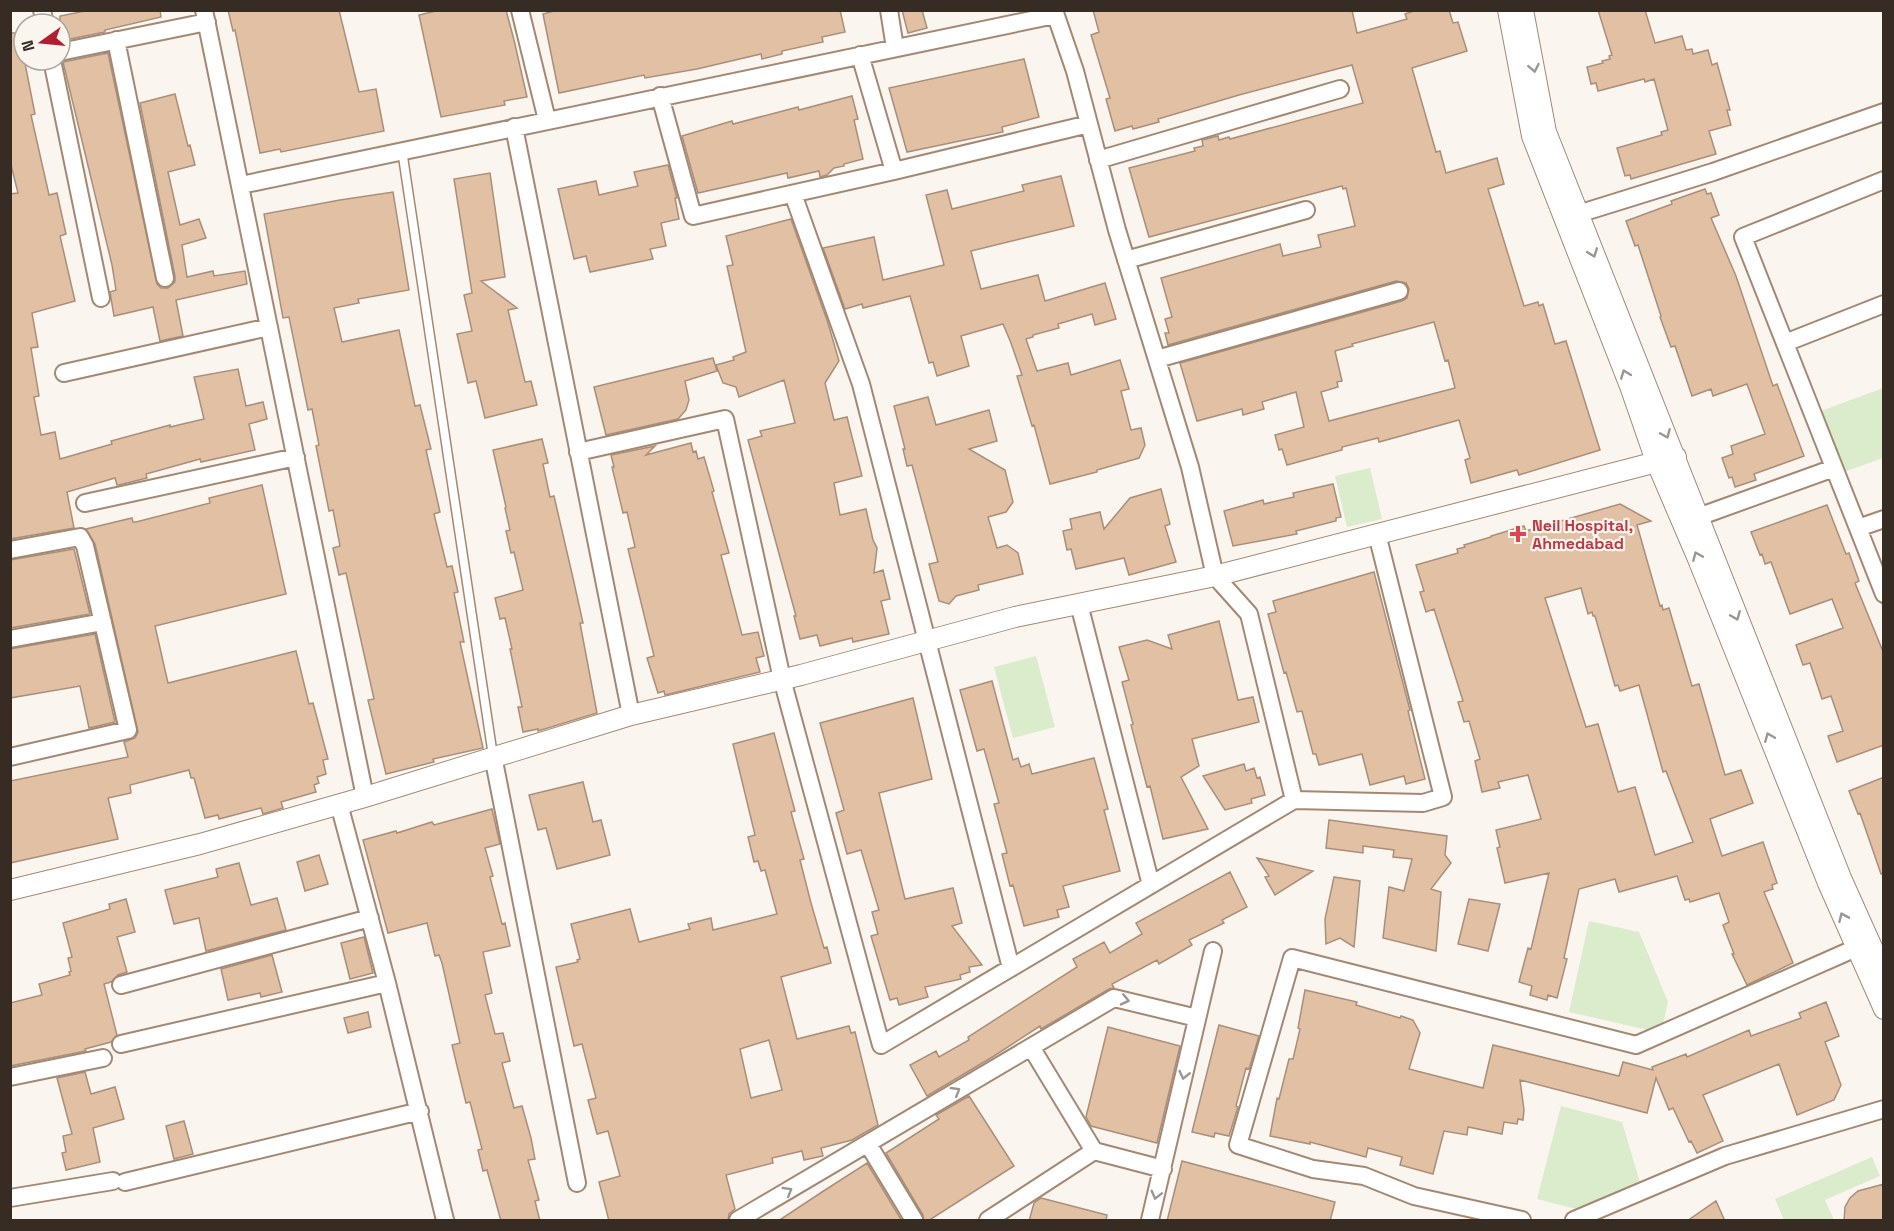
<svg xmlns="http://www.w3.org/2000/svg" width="1894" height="1231" font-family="'Space Grotesk',sans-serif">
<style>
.green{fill:#daeccb}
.building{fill:#e1c0a4;stroke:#a98f79;stroke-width:1.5;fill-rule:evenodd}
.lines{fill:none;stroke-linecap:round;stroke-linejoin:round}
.service-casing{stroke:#a38973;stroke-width:11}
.minor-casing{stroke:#a38973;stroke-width:20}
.tertiary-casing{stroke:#a38973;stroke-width:22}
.service{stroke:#fff;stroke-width:8}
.minor{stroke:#fff;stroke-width:16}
.tertiary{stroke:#fff;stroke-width:20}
.oneway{stroke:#9b9691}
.health-dot{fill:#e0444e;stroke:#fbf5f0;stroke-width:2}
.labels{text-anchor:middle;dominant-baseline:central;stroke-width:4.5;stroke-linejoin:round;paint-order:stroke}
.health-label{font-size:16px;font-weight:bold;fill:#be3a42;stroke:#fbf5f0;text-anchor:start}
</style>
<rect width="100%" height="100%" fill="#fbf5f0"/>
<path class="green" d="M1883 388V458L1844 472 1821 411Z
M1370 468 1382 519 1347 527 1335 476Z
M1036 656 1055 727 1013 738 994 667Z
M1589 921 1639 932 1668 1002 1661 1033 1569 1012Z
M1561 1106 1622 1122 1641 1186 1576 1209 1537 1199Z
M1872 1157 1880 1176 1825 1200 1834 1220H1784L1775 1199Z"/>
<path class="building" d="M90 10H160L161 17 105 30V32L60 41V16Z
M228 10H339L359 92 376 89 384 131 281 152 280 149 260 153 235 30 233 31Z
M440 10H506L514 40 527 97 504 101 505 105 441 117 419 15Z
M558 10H840L845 32 822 37 823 42 782 51V54L762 59 761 54 697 69 645 78 644 75 559 93 543 14Z
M902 10H922L927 28 908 33Z
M1093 10H1352L1357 33 1407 19 1405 14 1417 10H1449L1453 23 1458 22 1467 51 1412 68 1436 152 1440 151 1446 173 1497 158 1504 184 1488 189 1524 306 1538 302 1539 306 1543 304 1555 344 1566 341 1600 450 1519 475 1517 470 1471 483 1465 460 1470 458 1459 420 1379 442 1378 438 1342 447V450L1287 465 1282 449 1279 450 1275 435 1304 427 1296 392 1262 402 1264 409 1243 415 1242 409 1197 421 1180 363 1402 301 1407 298 1409 289 1406 283 1396 281 1168 345 1165 333H1169L1165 319 1172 317 1161 278 1280 244 1283 256 1321 247 1318 235 1355 226 1346 188 1343 189 1342 186 1149 237 1129 168 1195 151 1194 148 1203 146 1202 140 1218 136 1219 140 1229 137 1230 139 1363 103 1352 65 1239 95 1158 119 1159 122 1133 129 1132 126 1115 131 1106 99 1110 98 1091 35 1099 32ZM1434 322 1445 361 1448 360 1455 388 1329 421 1321 392 1338 387 1337 382 1342 381 1335 351 1353 346 1352 344Z
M1598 10H1645L1655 43 1682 36 1686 50 1692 49 1693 54 1708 50 1712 65 1717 63 1730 110H1727L1731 125 1709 131 1716 154 1631 179 1630 175 1625 176 1617 148 1662 135 1661 132 1668 130 1654 79 1645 82 1644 79 1598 91 1596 83 1591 84 1587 67 1603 63 1602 61 1610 59 1609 56 1612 55Z
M10 33H19L35 114 31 115 49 195 57 193 66 234 60 236 75 301 32 313 38 347 31 348 39 396 34 397 41 435 55 432 60 459 112 444 111 441 170 425V427L204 419 194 377 238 369 246 406 263 402 267 419 249 424 255 450 201 462 200 459 146 474 147 478 119 485H117L115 478 67 492 74 528 10 539V194L18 193 10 161Z
M108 53 157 284 161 288H168L175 282V276L140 103 175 94 188 146 190 145 195 165 168 172 180 225 199 219 206 238 182 245 187 277 213 271 214 276 245 271 247 284 176 300 183 336 160 341 153 307 114 316 110 292 116 290 112 265 63 62Z
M1024 59 1039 117 1002 127 1003 132 907 152 889 88Z
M852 96 858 119 854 120 863 159 844 164V166L834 168 827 175 820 177 819 171 788 178 787 173 698 193 682 136 732 121 733 124 798 107 799 110Z
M668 165 677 198H675L679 219 661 223 666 246 650 249 653 259 590 272 586 256 574 259 558 189 596 181 599 195 638 186 634 172Z
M490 173 505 277 481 281 517 308 508 310 525 382 531 381 537 405 485 418 476 381 468 383 457 334 472 331 464 295 472 293 454 179Z
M1061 176 1074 226 971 251 981 289 1038 275 1045 301 1105 283 1116 319 1095 325 1092 314 1058 324 1059 328 1033 335V337L1026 339 1037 371 1068 363 1071 375 1120 360 1129 389 1121 391 1131 430 1141 428 1145 445 1139 458 1097 470V472L1050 484 1034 425 1032 426 1017 376 1022 375 1011 343 1003 324 961 336 969 366 937 376 933 362 929 363 910 296 863 308 862 304 845 309 823 248 874 237 883 280 944 265 926 195 947 190 952 209 1024 191 1022 185Z
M1705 189 1707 194 1711 193 1719 215 1711 218 1736 276 1773 386 1777 384 1804 456 1754 474 1756 480 1735 487 1732 477 1729 478 1722 458 1733 454 1731 446 1765 434 1747 384 1713 396 1711 389 1692 396 1675 346 1671 347 1660 317 1661 316 1638 245 1635 246 1626 221 1672 204 1671 201Z
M393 192 409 290 358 299 359 303 334 308 342 342 399 330 415 406 420 405 431 449 426 450 440 512 434 514 447 567 452 566 458 592 454 593 464 642H460L483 748 433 759 434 762 386 774 368 700 374 699 346 573 339 575 333 548 340 546 333 510 329 511 316 446 319 445 312 409 308 410 289 317 283 318 264 214 340 200Z
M791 219 828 323 839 361 825 383 834 420 847 417 862 476 834 483 840 515 866 509 873 540 877 548 874 573 883 570 890 599 881 601 889 634 853 642 852 638 820 646 817 635 800 639 794 616H796L748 440 762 436 760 431 795 423 784 380 739 397 736 387 723 383 716 365 734 360 733 357 746 352 727 266 733 265 726 236Z
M713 358 717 371 685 381 689 400 686 410 678 419 606 435 594 387Z
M928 397 936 425 989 410 997 441 969 449 1005 470 1013 502 1006 512 988 517 997 548 1007 545 1018 553 1023 574 978 585 979 590 956 596 949 604 939 601 929 564 938 562 912 465 907 466 903 449H905L894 406Z
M542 439 548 463 543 464 550 497 554 496 573 578 583 623H580L597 713 538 731V729L523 732 518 707H522L510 649H512L505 618 500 619 495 598 523 590 514 552 511 553 506 531 510 530 505 508 506 507 493 450Z
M691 443 693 452 696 451 698 459 704 457 714 491 712 492 729 553 721 555 742 635 758 632 764 656 756 658 760 672 665 695 664 691 658 693 647 658 654 656 628 549 635 547 627 512 623 513 612 467H614L611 455 655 446 646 455Z
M1333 484 1341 517 1336 518V521L1296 531 1297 534 1233 546 1224 511 1263 500 1264 504 1294 497 1293 493Z
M262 485 286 594 155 626 168 683 296 651 309 704 313 703 328 759 323 760 326 774 317 777 319 783 314 785 316 792 281 802 283 808 263 814 261 808 219 819 218 815 205 818 194 778H191L189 770 130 785 131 793 108 798 118 839 10 863V781L128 757 124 742 135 738 138 732 95 544 86 529 132 518 133 522H136L210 503 209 498Z
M1161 489 1170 524 1165 526 1176 562 1129 575 1124 558 1076 569 1071 549 1067 550 1063 531 1072 529 1070 519 1100 512 1104 529 1130 498Z
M1620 504 1651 521 1637 525 1660 606 1662 605 1663 610 1669 608 1692 686 1699 684 1725 775 1741 770 1753 803 1710 819 1722 856 1763 842 1777 883 1772 885 1773 889 1764 892 1793 963 1747 985 1732 954H1734L1723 925 1729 922 1719 893 1690 902 1689 899 1685 900 1677 876 1619 892 1615 879 1579 889 1564 958 1567 959 1557 998 1548 995 1547 1000 1530 995 1532 986 1519 982 1528 948 1531 949 1549 873 1505 883 1497 848 1500 847 1496 830 1541 819 1528 775 1498 782 1500 788 1482 792 1475 761 1480 759 1469 721 1464 722 1458 702 1463 701 1434 609 1426 612 1420 592 1424 591 1416 565 1458 553 1457 549 1465 547 1464 545 1491 537V536L1524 526 1526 531ZM1581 588 1588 614 1592 612 1593 616H1595L1615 686 1618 685 1620 691 1639 685 1663 772 1666 771 1693 842 1655 855 1635 787 1618 792 1598 724 1586 727 1545 598Z
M1827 505 1846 554 1849 553 1859 581 1855 583 1884 654V745L1837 762 1828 736 1843 731 1831 696 1822 699 1810 663 1803 665 1796 645 1843 628 1832 599 1790 614 1771 562 1765 564 1762 554 1760 555 1751 532Z
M74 549 90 614 10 628V560Z
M1374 572 1410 710 1408 711 1425 779 1406 784 1404 776 1370 785 1362 754 1319 765 1316 754H1313L1302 711 1297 712 1286 672 1284 673 1268 614 1276 612 1273 601Z
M1219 621 1238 700 1253 697 1259 722 1192 739 1199 766 1181 777 1208 829 1163 839 1150 786 1147 787 1131 725 1133 724 1122 682 1129 680 1119 647 1147 640 1172 649 1168 635Z
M95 634 115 722 89 728 80 686 10 698V649Z
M992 681 1013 760 1018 758 1021 767 1029 764 1032 774 1094 758 1108 809 1104 810 1120 871 1063 886 1069 907 1057 910 1059 917 1024 926 1013 885 1010 886 1002 854 1007 853 994 804 999 803 984 749 977 751 960 690Z
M913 698 932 779 879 793 905 899 953 888 962 923 952 926 982 965 969 967 970 972 960 975 961 979 925 987 928 997 899 1005 897 998 890 1000 871 936 878 934 872 912 879 910 861 850 847 854 836 813 844 810 820 723Z
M774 733 795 811 791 812 804 859 800 860 811 903 824 948 827 947 831 963 781 977 797 1039 849 1026 851 1033 855 1032 878 1125 852 1140 821 1148 823 1156 804 1160 802 1151 772 1158 773 1163 726 1175 735 1209 729 1214 728 1221H609L599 1182 620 1176 608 1131 597 1134 588 1100 596 1098 582 1044 574 1046 556 967 578 962 577 960 580 959 571 924 630 909 639 942 690 929 688 924 711 918 713 930 777 914 765 870 761 871 758 861 754 862 748 837 755 835 733 744ZM769 1040 782 1090 751 1098 740 1049Z
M1244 764 1246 771 1254 768 1257 778 1260 777 1265 795 1251 799 1252 803 1225 810 1203 776Z
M1884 777V874H1881L1860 813 1858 814 1849 791Z
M583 782 593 822 601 820 610 855 557 869 546 828 538 830 529 795Z
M492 809 500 844 485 848 493 876 490 877 502 924 505 923 510 946 483 952 492 993 485 995 495 1034 503 1033 510 1061 502 1063 514 1108 522 1106 531 1138 535 1159 528 1160 539 1200 535 1201 540 1221H501L487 1170 483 1171 478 1150 482 1149 470 1102 466 1103 452 1045 460 1043 442 963 439 955 435 956 427 923 388 933 363 840 396 831 397 833 432 822 434 825Z
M1329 820 1447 836 1445 855 1451 863 1431 889 1441 892 1436 951 1383 938 1389 887 1404 891 1412 859 1393 857 1394 850 1363 846V853L1326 848Z
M319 855 328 884 305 891 297 862Z
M1257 858 1313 871 1275 895 1265 877 1269 876Z
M239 863 251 905 277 898 286 930 206 951 199 918 174 924 165 890 218 877 216 869Z
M1230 872 1247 907 1222 920 1224 923 1189 940 1192 945 1159 964 1157 960 1112 984 1114 988 1109 989 1041 1029 1040 1026 994 1056 927 1096 910 1065 936 1051 939 1057 969 1040 968 1037 1077 967 1073 959 1104 942 1110 953 1142 934 1136 923Z
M1334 877 1360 881 1354 947 1340 938 1326 944 1325 919Z
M126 899 135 932 117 937 127 972 118 975 111 982 104 984 117 1035 111 1042 85 1049 86 1051 10 1066V1003L42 995 39 984 70 975 69 972 71 971 68 958 72 957 63 923 110 909 109 904Z
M1469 899 1500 904 1488 951 1458 944Z
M364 937 373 973 350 979 341 943Z
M272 955 282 992 261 997 260 993 228 1000 221 969Z
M1305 990 1357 1002 1356 1005 1400 1018 1401 1016 1413 1020 1420 1033 1409 1069 1483 1088 1493 1045 1619 1076 1623 1062 1653 1070 1652 1067 1686 1054 1687 1057 1749 1030 1751 1036 1801 1018 1799 1013 1826 1002 1839 1036 1825 1042 1841 1085 1834 1100 1797 1115 1779 1064 1703 1095 1723 1141 1697 1153 1691 1141 1689 1142 1673 1108 1669 1110 1656 1078 1647 1113 1520 1080 1524 1110 1523 1120 1518 1119 1517 1124 1504 1122 1502 1134 1468 1127 1467 1135 1444 1131 1433 1174 1400 1165 1402 1157 1368 1148 1366 1157 1310 1142V1144L1270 1136 1277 1098 1279 1099 1289 1059H1293L1300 1029 1298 1028Z
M368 1012 371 1027 348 1033 344 1018Z
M1219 1025 1259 1036 1249 1069 1246 1068 1236 1106 1238 1107 1229 1136 1215 1133 1214 1137 1192 1132Z
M1108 1027 1180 1046 1157 1143 1091 1126 1086 1117Z
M85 1072 91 1094 115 1087 124 1119 93 1128 100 1162 66 1170 62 1153 66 1152 63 1136 72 1134 57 1078Z
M969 1096 1014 1166 928 1221H924L923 1215 886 1153 939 1119 936 1115Z
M184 1121 193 1154 174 1159 166 1126Z
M1182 1161 1335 1202 1330 1221H1167Z
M867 1163 902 1221H778L822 1192Z
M1884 1184V1221H1844L1845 1207 1850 1198 1858 1191Z
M1041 1198 1107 1215 1106 1221H1029L1034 1203Z
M1716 1201 1725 1221H1687Z"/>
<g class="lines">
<g class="service-casing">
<path id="service" d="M402 150 493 756"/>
</g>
<g class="minor-casing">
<path id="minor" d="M42 10 45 24
M204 10 365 797
M520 10 547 120
M889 10 895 48
M1054 10 1075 71 1117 230 1190 467 1215 576 1249 614 1294 800
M116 40 165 278
M60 52 207 22
M860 55 894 171 1089 124
M52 60 101 298
M660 96 693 216 894 171
M514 127 631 715
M1098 160 1340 89
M1884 180 1743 237 1884 594
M241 185 1055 15
M793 194 861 384 1011 968
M1578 214 1713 172 1884 112
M1126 260 1306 210
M1785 343 1884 304
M1157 359 1399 291
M64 373 269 327
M578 452 725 419 782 679 881 1045 1294 800 1423 803 1443 797 1377 534
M85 503 296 457
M1698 517 1834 468
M1858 528 1884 519
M10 550 80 537 85 546 128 730 10 757
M1079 604 1151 885
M10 639 103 622
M493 756 577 1183
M339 804 387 983 445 1220
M121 985 370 918
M121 1044 387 983
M1031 1047 1094 1151
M10 1077 103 1058
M868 1144 914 1220
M125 1182 420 1111
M10 1198 113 1181
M738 1220 1114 998 1197 1018
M988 1220 1094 1151 1163 1169
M1150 1220 1213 951
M1522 1220 1414 1196 1364 1176 1313 1169 1238 1145 1292 958 1636 1045 1856 948
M1574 1220 1725 1156 1884 1109"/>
</g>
<g class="tertiary-casing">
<path id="tertiary" d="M1508 10 1532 136 1630 386 1656 461 1698 559 1828 883 1884 1009
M1523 10 1546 132 1841 878 1884 974
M10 890 200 844 365 797 631 715 801 675 1015 617 1215 576 1676 457"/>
</g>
<use href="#service" class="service"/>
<use href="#minor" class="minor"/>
<use href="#tertiary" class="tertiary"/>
</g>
<defs><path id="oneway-chevron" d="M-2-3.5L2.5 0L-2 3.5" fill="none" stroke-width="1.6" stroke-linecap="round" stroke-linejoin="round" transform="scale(1.5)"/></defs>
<g class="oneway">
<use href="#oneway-chevron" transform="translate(1534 68) rotate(79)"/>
<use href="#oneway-chevron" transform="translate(1593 253) rotate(69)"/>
<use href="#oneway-chevron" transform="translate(1625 374) rotate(-111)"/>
<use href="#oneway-chevron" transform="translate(1666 434) rotate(67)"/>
<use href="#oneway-chevron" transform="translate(1697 556) rotate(-113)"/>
<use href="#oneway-chevron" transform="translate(1736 616) rotate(68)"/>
<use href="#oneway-chevron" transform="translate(1769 737) rotate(-112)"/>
<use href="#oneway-chevron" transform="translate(1843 917) rotate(-114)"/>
<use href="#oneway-chevron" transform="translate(1125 1000) rotate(13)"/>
<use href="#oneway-chevron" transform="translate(1184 1075) rotate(103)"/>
<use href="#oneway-chevron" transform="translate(956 1091) rotate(-31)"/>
<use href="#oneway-chevron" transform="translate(788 1191) rotate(-31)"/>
<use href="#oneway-chevron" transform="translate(1156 1195) rotate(104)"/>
</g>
<path class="health-dot" d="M1515 525h6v6h6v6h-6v6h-6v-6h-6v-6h6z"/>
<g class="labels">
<g class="health-label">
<text x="1532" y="525">Neil Hospital,<tspan x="1532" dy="18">Ahmedabad</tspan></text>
</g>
</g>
<rect width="1894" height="1231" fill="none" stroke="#372c23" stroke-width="24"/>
<g transform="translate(42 42) rotate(255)"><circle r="28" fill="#fbf5f0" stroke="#ada59e" stroke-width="1.5"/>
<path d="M0-4.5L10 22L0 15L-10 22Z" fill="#b11e32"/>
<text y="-9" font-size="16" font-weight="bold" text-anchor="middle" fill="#372c23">N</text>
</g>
</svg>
